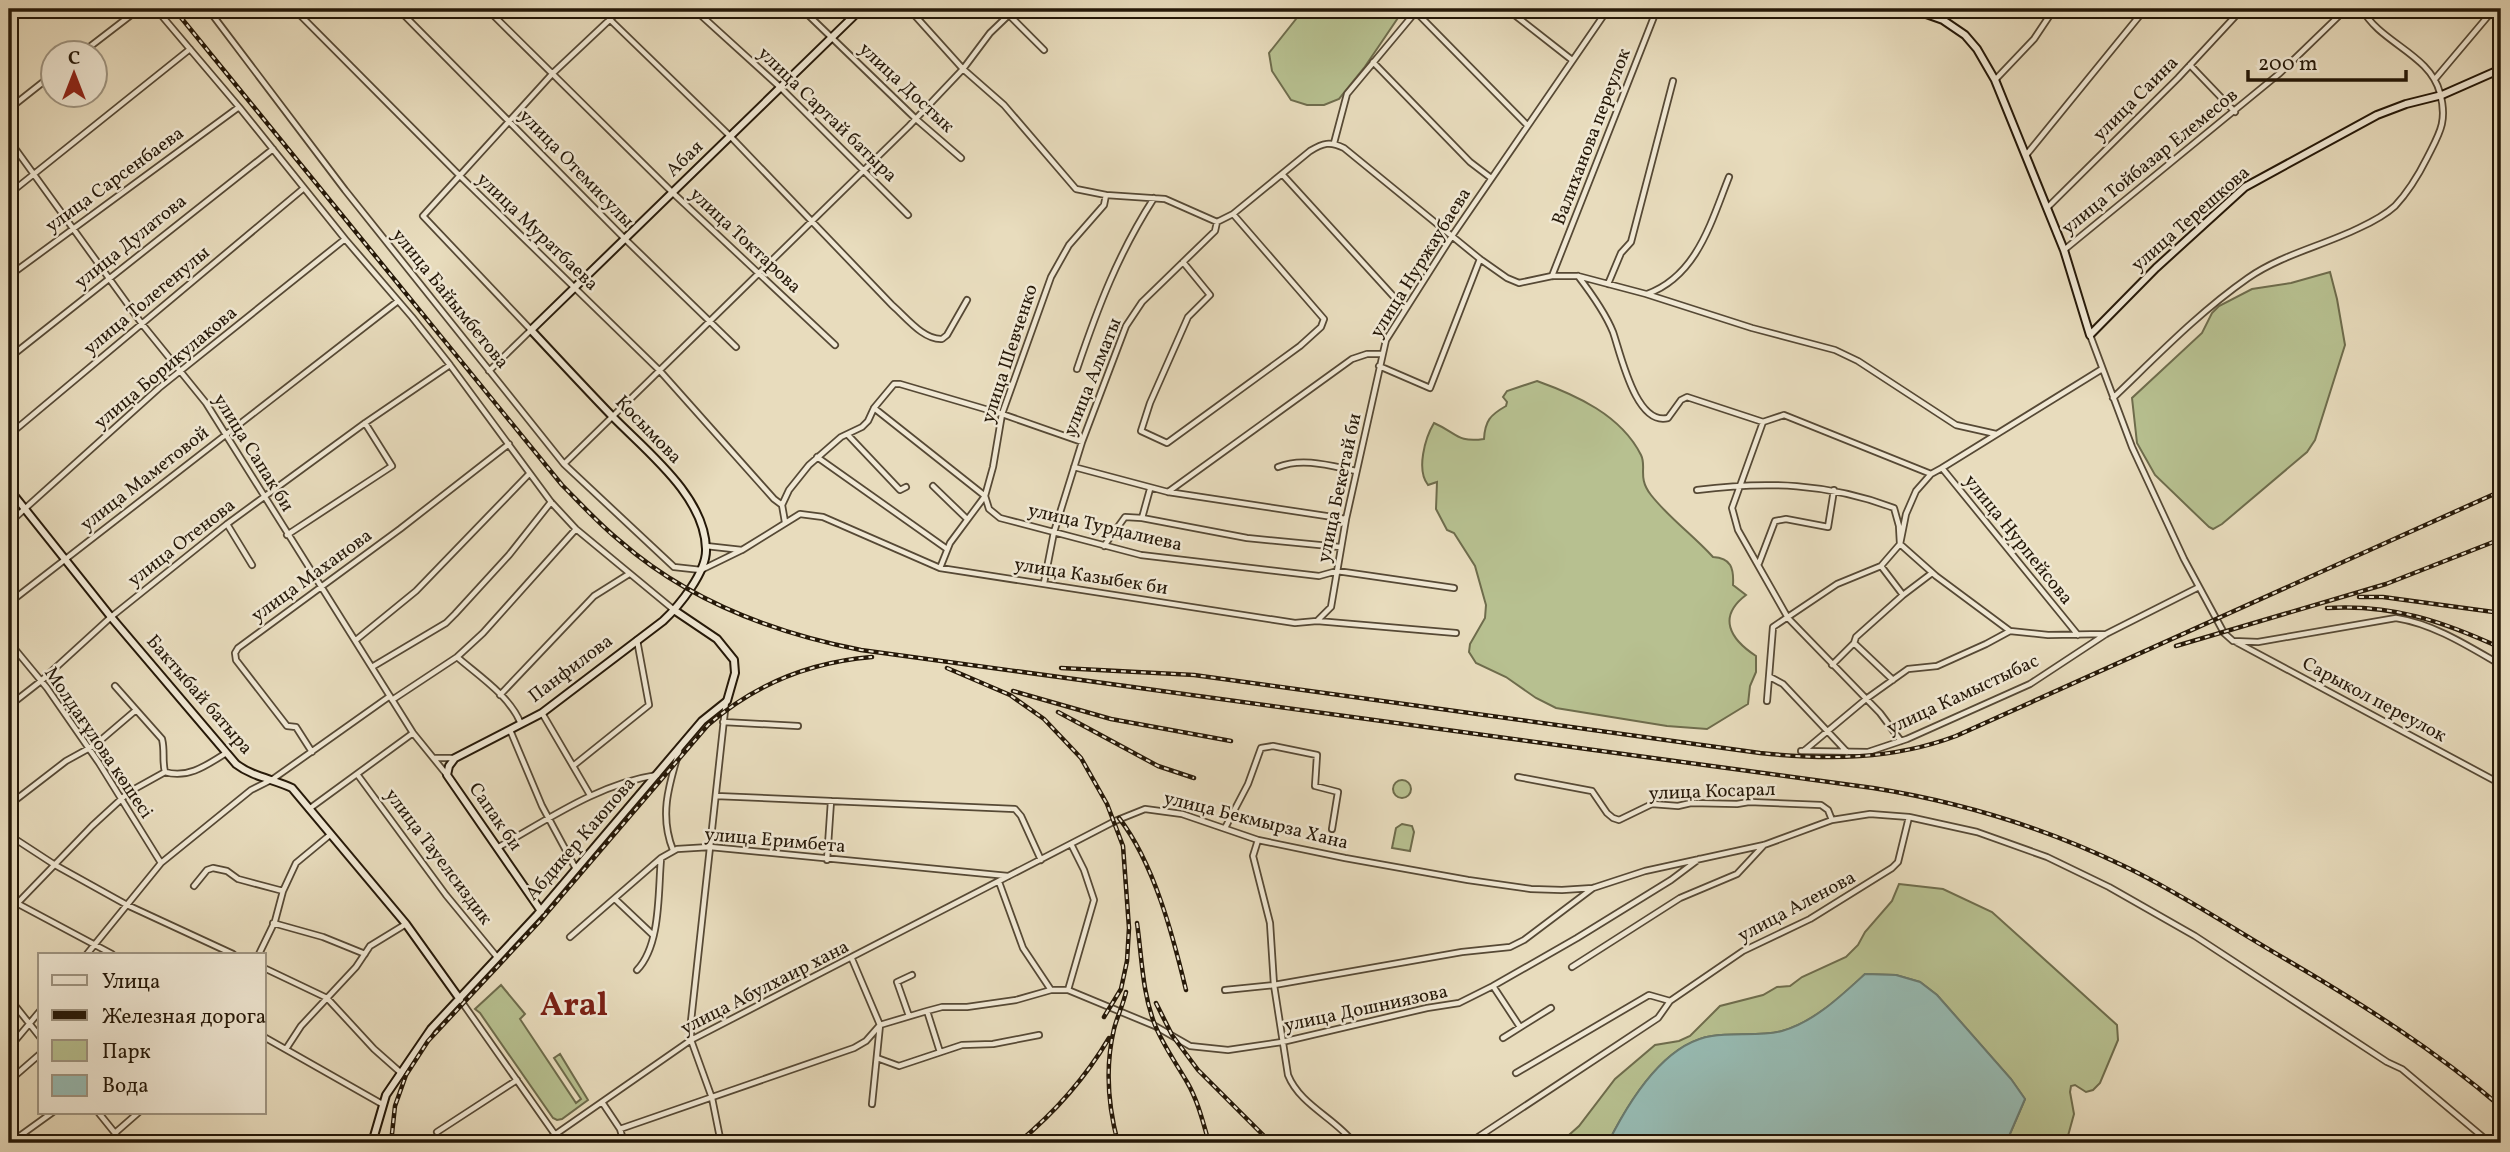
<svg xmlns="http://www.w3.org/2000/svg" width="2510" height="1152" font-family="Vollkorn,serif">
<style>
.green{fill:#b7c090;stroke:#6e6c4c;stroke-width:2}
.water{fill:#97bbb3;stroke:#697a6f;stroke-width:2}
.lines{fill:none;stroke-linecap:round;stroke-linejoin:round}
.street-casing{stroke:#564935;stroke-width:8}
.secondary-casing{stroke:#251808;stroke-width:10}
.street{stroke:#f0e8d4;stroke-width:4.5}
.secondary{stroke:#f0e8d4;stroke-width:6}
.rail-casing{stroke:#251808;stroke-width:4.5}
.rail{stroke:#f0e8d4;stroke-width:2;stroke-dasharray:5;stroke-linecap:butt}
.labels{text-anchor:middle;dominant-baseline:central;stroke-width:5;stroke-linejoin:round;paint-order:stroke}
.street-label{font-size:19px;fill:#251808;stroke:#f0e8d4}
.town-label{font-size:33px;font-weight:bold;fill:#7a1f14;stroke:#f0e8d4}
</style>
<rect width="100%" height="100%" fill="#e8dcbd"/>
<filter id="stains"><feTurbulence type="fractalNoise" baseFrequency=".00286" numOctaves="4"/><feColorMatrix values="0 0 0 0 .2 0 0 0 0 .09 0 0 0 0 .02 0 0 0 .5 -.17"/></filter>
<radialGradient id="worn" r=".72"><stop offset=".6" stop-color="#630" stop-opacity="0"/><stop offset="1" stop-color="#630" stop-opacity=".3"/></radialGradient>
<path class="green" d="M1304 9H1404L1364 68 1339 99 1324 105H1307L1291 100 1272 71 1269 53Z
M2330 272 2337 299 2345 345 2315 440 2307 452 2222 524 2213 529 2209 527 2155 475 2137 443 2132 398 2202 333 2212 313 2219 306 2252 289 2291 283Z
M1537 381C1576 395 1621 415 1641 455 1647 467 1637 477 1651 495 1669 518 1693 535 1713 557 1731 558 1734 568 1733 585L1746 595C1717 617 1730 639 1756 656V672L1750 686 1748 704 1707 729 1667 726 1556 708 1536 698 1506 677 1476 663 1469 652 1470 644 1485 618 1486 605 1475 566 1454 533 1447 530 1436 509 1437 482 1428 485C1416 470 1425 438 1434 423 1457 433 1457 443 1484 439 1485 421 1490 415 1506 406L1507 402 1503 397 1507 391Z
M1393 789a9 9 0 1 1 18 0a9 9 0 1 1-18 0Z
M1402 824 1412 826 1414 832 1410 851 1392 848 1396 828Z
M1899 884 1943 889 1992 912 2117 1025 2118 1040 2100 1083 2093 1090 2086 1092 2075 1085 2071 1086 2070 1092 2074 1114 2066 1143H2006L2025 1099 2011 1079 1937 995 1920 982 1896 975 1865 974C1841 996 1814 1022 1782 1031 1760 1037 1735 1032 1712 1036 1664 1043 1628 1103 1608 1143H1560L1579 1126 1615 1079 1655 1045 1679 1041 1690 1036 1720 1006 1763 995 1777 987 1790 986 1802 977 1846 957 1858 945 1865 932 1892 901Z
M501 985 525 1014 520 1019 576 1103 581 1099 554 1058 560 1054 588 1100 562 1119 557 1120 553 1118 480 1013 475 1009Z"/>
<path class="water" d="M1865 974 1896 975 1920 982 1937 995 2011 1079 2025 1099 2006 1143H1608C1628 1103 1664 1043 1712 1036 1734 1032 1760 1037 1782 1031 1814 1022 1841 996 1865 974Z"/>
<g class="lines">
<g class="street-casing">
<path id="street" d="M156 9 239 107 345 239 412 317 450 365 551 502 576 529 674 610
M208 9 345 190 564 464 674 567 701 570 742 550
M294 9 460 176 660 371 774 499 782 505 789 490 809 465 841 437 862 427 868 421 874 408 894 384H900L1002 414 1082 442
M398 9 625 239 736 347
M487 9 673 193 835 345
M599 9 731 137 892 305C906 317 923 340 942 339L947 335 967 300
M694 9 781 88 908 215
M802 9 916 119 961 158
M909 9 963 69 1004 105 1076 189 1106 195 1165 199 1217 222
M1003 9 1044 50
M1507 9 1572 60
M1595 9 1603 15
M1416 12 1527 125
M1943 20 1952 9
M83 52 135 12
M1373 62 1470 162 1491 178
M2190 65 2235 112
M2435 79 2494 9
M1995 80 2034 39 2054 9
M9 109 52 75
M9 140 142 324 206 403 413 733 447 775
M1334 143 1347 94 1418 9
M2027 154 2145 9
M1282 174 1405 309
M9 194 190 49
M2048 207 2178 78 2242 9
M1217 222 1233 214 1310 151C1323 143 1330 141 1344 148L1480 259 1507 278 1519 283 1552 276H1578L1646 294 1752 328 1835 350 1858 361 1956 425 1996 434
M2064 250 2280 73 2346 9
M1183 262 1210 295 1188 317 1150 403 1141 431 1167 443 1300 346 1321 327 1324 319 1233 214
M9 276 239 107
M1552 276 1657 9
M1578 276C1591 293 1605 312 1613 332 1621 355 1636 426 1668 418L1681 400 1687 397 1763 422 1784 415 1931 474 1942 468 2078 635
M1608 284 1621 253 1631 242 1673 81
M1647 294C1697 276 1711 222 1729 177
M2090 335 2132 447 2184 559 2224 633 2233 641 2258 642 2396 618C2434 624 2468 646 2501 665
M9 358 273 149
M1379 366 1430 388 1480 259
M1077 369C1098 307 1118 254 1154 198
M489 371 531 330 423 216 553 73 621 9
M2113 398C2157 356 2198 313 2248 278 2281 255 2322 246 2359 228 2372 222 2384 216 2395 206 2409 191 2418 176 2427 158 2439 134 2448 122 2440 93 2430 54 2380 43 2362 9
M874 408 985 496 989 509 1000 518 1141 555 1319 576 1337 571 1454 588
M1763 422 1732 508 1738 530 1788 618 1880 713 1901 741
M9 435 304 188
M848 435 900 490 906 487
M817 457 947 549
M564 464 909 126 963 69 990 33 1015 9
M1074 467 1168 492 1346 519
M1278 467C1303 457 1331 466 1356 471
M1942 468 2102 369
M933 486 967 519
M1697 490C1766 481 1828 483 1894 508L1899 526 1900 544 1936 576 2010 631
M1168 492 1352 359 1367 354H1382
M782 505 785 522
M1142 518 1247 538 1340 547
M9 523 159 388 345 239
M227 524 252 565
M287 535 392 466 365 423
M706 546 742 550 800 514 823 517 940 568 1295 623 1317 621 1456 633
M1104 546 1125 517 1142 518 1150 489
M1759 563 1775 521 1786 519 1828 527 1834 490
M1881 566 1903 595
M940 568 950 543 985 496 993 467 1002 414 1051 277 1069 245 1104 205 1106 195
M1044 583 1054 532 1082 442 1126 326 1142 302 1215 231 1217 222
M9 603 398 301
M1317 621 1331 607 1346 519 1386 340 1452 236 1608 9
M356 640 416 591 529 474
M9 642 47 688 99 763 161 863
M2236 642 2501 784
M1854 643 1893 680
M457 657C479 676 510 696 521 724
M1832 665 1854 643 1856 637 1903 595 1932 573
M372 667 446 623 455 614 509 555 551 502
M1770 677 1783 684 1847 752
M115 686 162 739C165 751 162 760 165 772
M500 695 594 596 629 574
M392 700 457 657 483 633 576 529
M1767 701 1773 627 1837 584 1881 566 1900 544 1906 514 1916 491 1931 474
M9 706 41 681 111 617 227 524 365 423 450 365
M542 713 590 795
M723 722 798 726
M510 730 542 806 576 869
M1805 750 1866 699 1908 669 1937 666 1986 644 2010 631 2048 635 2106 634
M1801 751 1868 752 1907 739 2030 684 2106 634 2199 587
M312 752 296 727 287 726 236 660 235 653 238 648 400 529 509 444
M434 758H455
M573 766 649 705 637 640
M357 774 446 895 497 957
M1518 777 1592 791 1607 813 1613 818 1619 820 1652 804 1678 806 1691 803 1737 804 1749 802 1821 805 1828 810 1832 820
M716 796 1015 809 1021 816 1041 860
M9 805 66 761 95 745 136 710
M309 809 413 733
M1225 828 1248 784 1261 748 1273 746 1317 755 1315 786 1338 792 1332 829
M9 835 55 865 127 905 233 954
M1258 840 1253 856 1270 923 1274 985 1288 1075C1300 1105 1335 1118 1354 1143
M497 848C549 819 598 784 657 775
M673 850C659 815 669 785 679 751
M827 860 831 801
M194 886 207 870 213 868 227 871 238 879 283 891
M9 899 112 954
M615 899 653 935
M9 912 92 826 129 792 165 772C188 779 207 765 226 753
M273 923 323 937 365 954
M570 937 661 858 677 849 710 847 1008 876
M87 954 161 863 251 790 273 779 390 696
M259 954 275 921 283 891 296 863 331 834
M852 959 880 1025 872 1104
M1572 967 1680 898 1737 874 1764 845
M264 968 327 998 374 1049 400 1072
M637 970C661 945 658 892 661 859
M1493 986 1520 1027
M1051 990H1068L1155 1026 1190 1046 1228 1050 1282 1042 1427 1008 1459 1003 1493 986 1577 938 1671 880 1699 859
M1068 990 1094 900 1084 870 1071 844
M1225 990 1274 985 1462 952 1510 947 1524 940 1593 888
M9 998 40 1037
M459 998 556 1136 559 1143
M927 1011 940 1052
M909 1016 897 982 912 975
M264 1037 382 1104
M1503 1038 1551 1008
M9 1048 40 1011
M286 1049 301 1026 356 967 370 946 406 924
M877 1058 899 1066 962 1045 993 1044 1039 1035
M1516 1073 1649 995 1670 1001 1743 951 1810 919 1892 868 1898 862 1909 817
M9 1081 40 1054
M602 1102 620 1129 624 1143
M98 1112 123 1143
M620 1129 854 1048 866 1041 880 1025 927 1011 942 1007H967L1016 1000 1051 990 1023 948 999 882
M437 1132 517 1080
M115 1133 139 1112
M10 1143 53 1112
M543 1143 691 1040 1115 821 1145 809 1182 814 1258 840 1345 858 1468 880 1531 889 1562 890 1593 888 1645 871 1764 845 1832 820 1870 814 1909 817 1977 832 2047 857 2109 887 2195 936 2387 1062 2402 1069 2490 1143
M721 1143 712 1098 691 1040V1021L726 701
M1469 1143 1658 1018 1670 1001"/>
</g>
<g class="secondary-casing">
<path id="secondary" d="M1912 9 1943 20 1965 35 1977 49 1995 80 2064 250 2090 335 2156 268 2245 187 2377 115 2406 104 2442 95 2501 69
M9 489 111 617 236 764C253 777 273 779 292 788L406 924 459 998
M541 911 447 775 449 766 455 758 542 713 663 621C679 606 707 572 706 549 705 496 646 451 612 416 585 388 558 359 531 330L861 9
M372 1143 386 1095 431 1029 537 915 702 721 727 701 735 673 734 660 717 639 674 610"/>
</g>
<use href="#street" class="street"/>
<use href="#secondary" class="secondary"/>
<g class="rail-casing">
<path id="rail" d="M174 9 562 485C581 504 599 524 620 541 687 600 774 633 861 650L1873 788C1961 802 2046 828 2126 867 2182 894 2233 929 2287 960 2362 1004 2435 1050 2501 1107
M2359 597H2383L2501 613
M2327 608C2392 604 2442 621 2501 648
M2176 646 2386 584 2501 539
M947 668 1010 695 1044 719 1081 758 1107 804 1123 846 1129 928 1127 961 1121 989 1104 1017
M1061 668 1194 675 1760 753C1828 760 1892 760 1956 736L2501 491
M1013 691 1111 719 1231 741
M1058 712 1158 766 1194 778
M1119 818C1154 863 1173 936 1186 990
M1137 923C1142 958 1142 992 1155 1025 1163 1045 1176 1063 1187 1082 1198 1101 1203 1122 1209 1143
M1156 1003 1172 1035 1198 1070 1271 1143
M391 1143 395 1106 406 1075 428 1041 539 922 708 725C754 685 810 662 872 657
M1018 1143C1053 1114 1086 1077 1109 1038
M1118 1143C1108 1106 1105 1067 1114 1029 1117 1017 1123 1005 1126 992"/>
</g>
<use href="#rail" class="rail"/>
</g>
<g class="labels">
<g class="street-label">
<text transform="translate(906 88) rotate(43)">улица Достык</text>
<text transform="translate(2136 99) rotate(-45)">улица Саина</text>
<text transform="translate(827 115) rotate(44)">улица Сартай батыра</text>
<text transform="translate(1592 137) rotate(-69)">Валиханова переулок</text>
<text transform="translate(685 159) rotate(-44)">Абая</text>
<text transform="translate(2150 162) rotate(-39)">улица Тойбазар Елемесов</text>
<text transform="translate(576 169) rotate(46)">улица Отемисулы</text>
<text transform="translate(115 180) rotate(-36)">улица Сарсенбаева</text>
<text transform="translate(2191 219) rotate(-41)">улица Терешкова</text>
<text transform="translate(537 232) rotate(44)">улица Муратбаева</text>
<text transform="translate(745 241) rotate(43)">улица Токтарова</text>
<text transform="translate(131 242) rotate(-39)">улица Дулатова</text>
<text transform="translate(1421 263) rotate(-58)">улица Нуржаубаева</text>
<text transform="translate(450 299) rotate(51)">улица Байымбетова</text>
<text transform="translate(147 301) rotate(-40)">улица Толегенулы</text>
<text transform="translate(1010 354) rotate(-72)">улица Шевченко</text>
<text transform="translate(166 368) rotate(-40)">улица Борикулакова</text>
<text transform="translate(1093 377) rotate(-68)">улица Алматы</text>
<text transform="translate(648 430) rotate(46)">Косымова</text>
<text transform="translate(253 453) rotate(58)">улица Сапак би</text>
<text transform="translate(145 479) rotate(-38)">улица Маметовой</text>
<text transform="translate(1340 488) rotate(-78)">улица Бекетай би</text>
<text transform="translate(1105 528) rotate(13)">улица Турдалиева</text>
<text transform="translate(2018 540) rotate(51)">улица Нурпейсова</text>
<text transform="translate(182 543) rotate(-38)">улица Отенова</text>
<text transform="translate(312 576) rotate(-36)">улица Маханова</text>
<text transform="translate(1091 577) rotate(9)">улица Казыбек би</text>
<text transform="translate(571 669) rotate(-37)">Панфилова</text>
<text transform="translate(199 695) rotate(49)">Бактыбай батыра</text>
<text transform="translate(1963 695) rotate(-25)">улица Камыстыбас</text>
<text transform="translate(2374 700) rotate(28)">Сарыкол переулок</text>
<text transform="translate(98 743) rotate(56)">Молдағұлова көшесі</text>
<text transform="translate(1712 792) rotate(-2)">улица Косарал</text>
<text transform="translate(495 817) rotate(55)">Сапак би</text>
<text transform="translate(1256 821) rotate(14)">улица Бекмырза Хана</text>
<text transform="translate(581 839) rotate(-49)">Абдикер Каюпова</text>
<text transform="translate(775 841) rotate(5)">улица Еримбета</text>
<text transform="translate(438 857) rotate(53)">улица Тауелсиздик</text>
<text transform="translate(1797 907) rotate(-28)">улица Аленова</text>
<text transform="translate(765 988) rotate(-27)">улица Абулхаир хана</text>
<text transform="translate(1366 1009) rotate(-12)">улица Дошниязова</text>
</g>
<g class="town-label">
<text x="574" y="1007">Aral</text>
</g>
</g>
<rect width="2510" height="1152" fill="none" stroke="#e8dcbd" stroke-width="35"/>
<rect x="10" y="10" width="2489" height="1131" fill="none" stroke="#251808" stroke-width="3.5"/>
<rect x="18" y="18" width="2475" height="1117" fill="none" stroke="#251808" stroke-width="2"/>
<rect x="38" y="953" width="228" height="161" fill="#f0e8d4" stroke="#9f9582" stroke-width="2"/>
<rect x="52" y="975" width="35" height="10" fill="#f0e8d4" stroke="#9f9582" stroke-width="2"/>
<text x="102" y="988" font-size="21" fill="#251808">Улица</text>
<rect x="52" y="1010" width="35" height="10" fill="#251808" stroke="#9f9582" stroke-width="2"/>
<text x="102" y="1023" font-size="21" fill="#251808">Железная дорога</text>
<rect x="52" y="1040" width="35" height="21" fill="#b7c090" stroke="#9f9582" stroke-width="2"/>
<text x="102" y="1058" font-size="21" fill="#251808">Парк</text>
<rect x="52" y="1075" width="35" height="21" fill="#97bbb3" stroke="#9f9582" stroke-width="2"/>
<text x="102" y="1092" font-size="21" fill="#251808">Вода</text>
<g transform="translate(74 74)"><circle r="33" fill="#f0e8d4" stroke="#9f9582" stroke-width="2"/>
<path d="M0-5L12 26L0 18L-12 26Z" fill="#8f2418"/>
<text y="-10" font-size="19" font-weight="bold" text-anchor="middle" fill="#251808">С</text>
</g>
<path d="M2248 70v10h158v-10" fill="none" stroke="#251808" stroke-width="3.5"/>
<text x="2258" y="70" font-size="21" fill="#251808" stroke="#f0e8d4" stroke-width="5" paint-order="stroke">200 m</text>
<rect width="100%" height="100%" filter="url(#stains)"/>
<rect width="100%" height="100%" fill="url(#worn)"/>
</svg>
